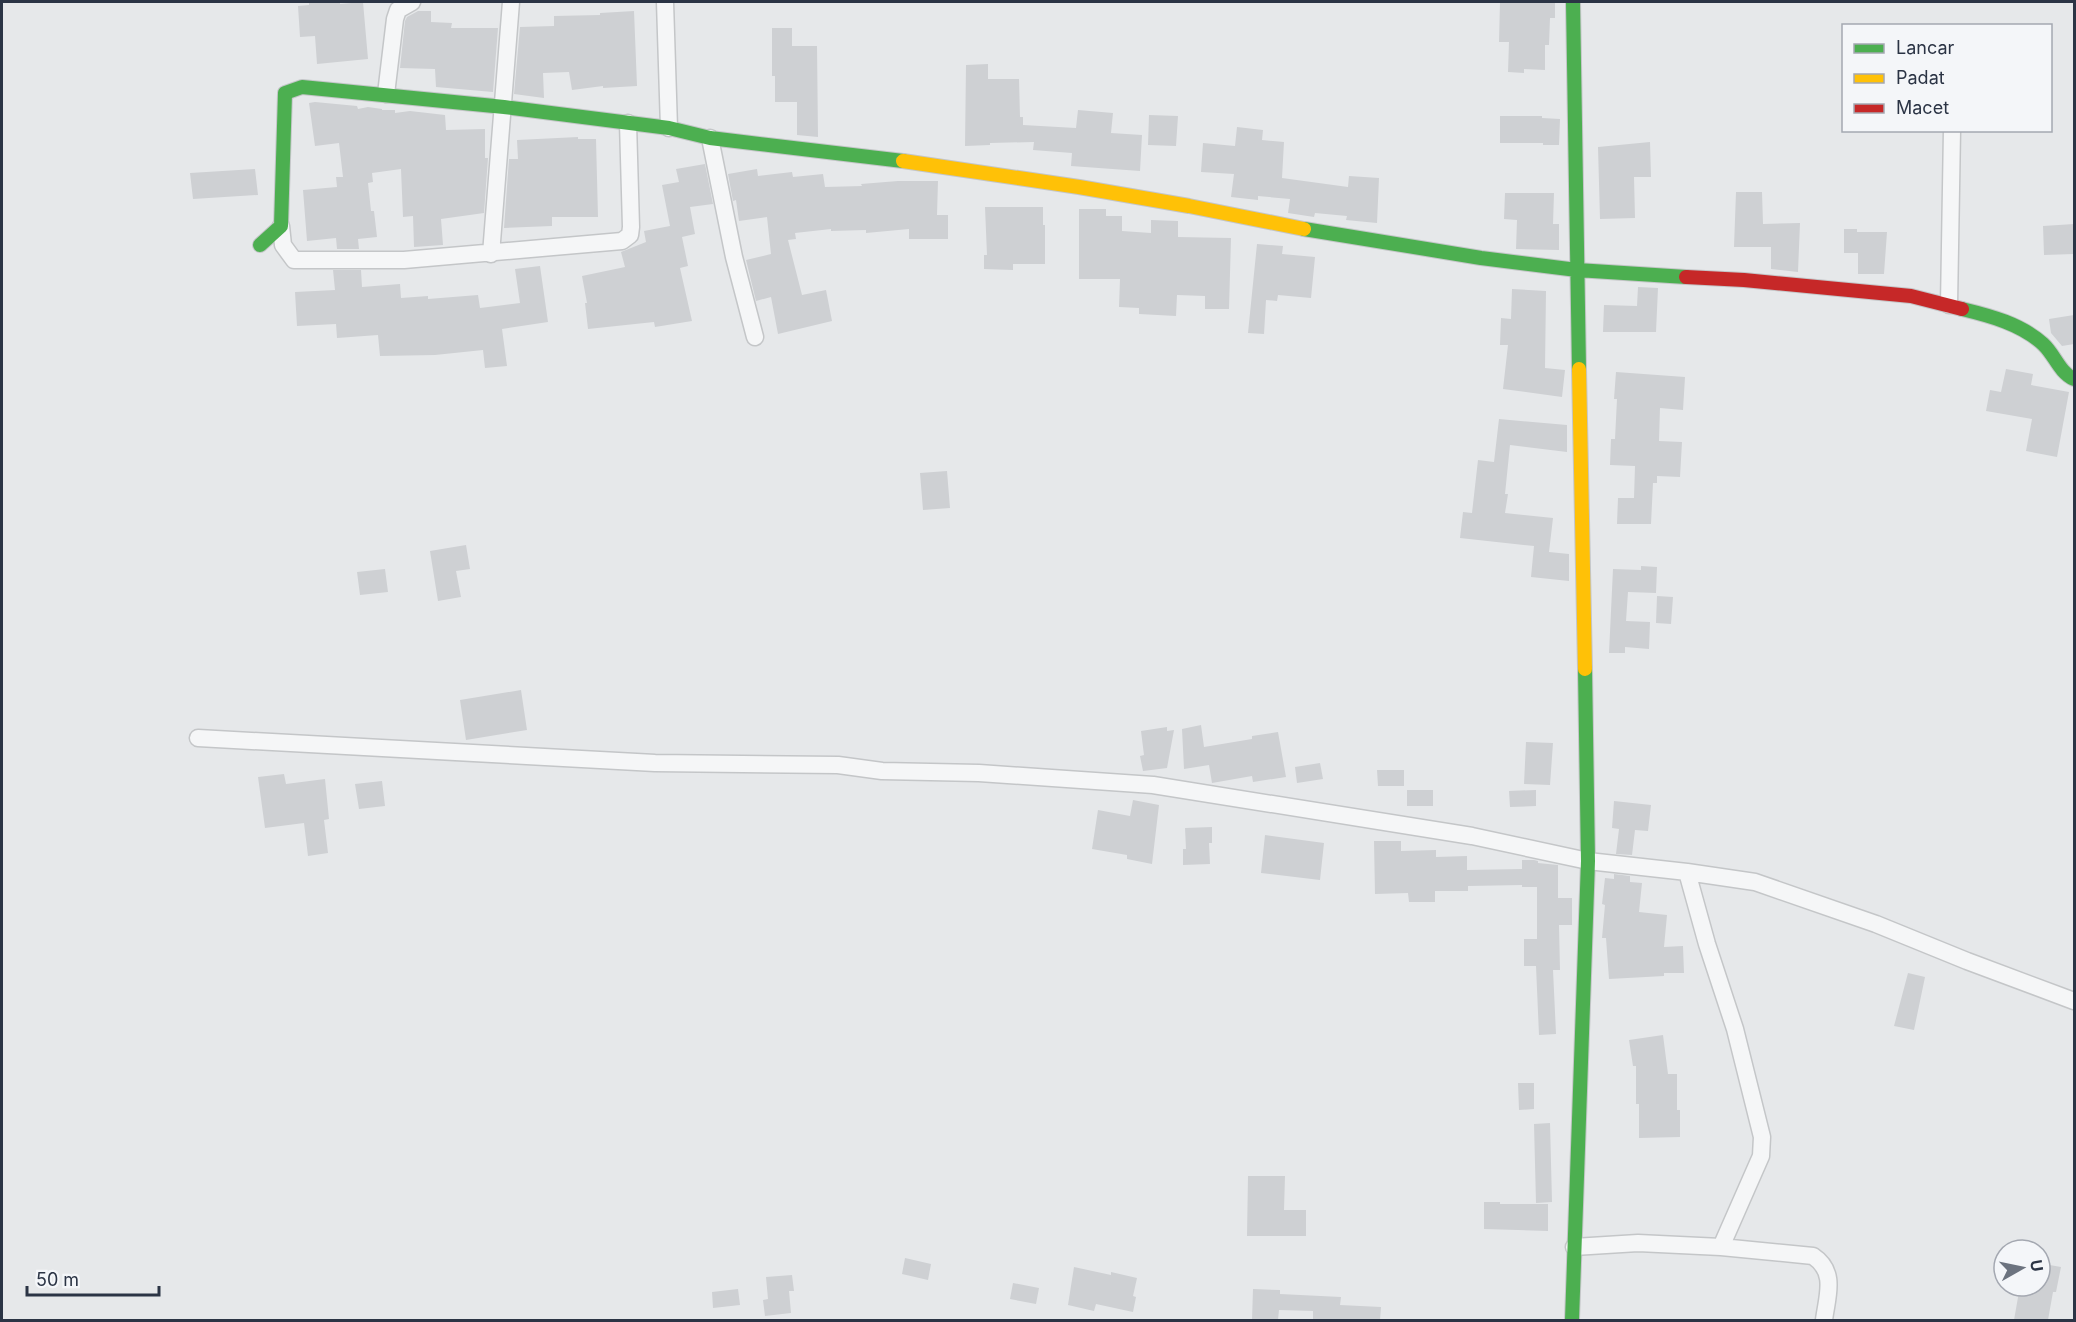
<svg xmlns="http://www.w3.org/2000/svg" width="2076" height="1322" font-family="Inter,sans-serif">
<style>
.building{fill:#ced0d3}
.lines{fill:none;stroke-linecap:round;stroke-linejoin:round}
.street-casing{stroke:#c4c6c8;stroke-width:19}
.fast-casing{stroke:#c4c6c8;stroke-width:16}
.slow-casing{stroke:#c4c6c8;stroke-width:16}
.jam-casing{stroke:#c4c6c8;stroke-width:16}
.street{stroke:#f5f6f7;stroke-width:16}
.fast{stroke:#4caf50;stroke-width:14}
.slow{stroke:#ffc107;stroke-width:14}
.jam{stroke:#c62828;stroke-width:14}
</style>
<rect width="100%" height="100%" fill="#e6e8ea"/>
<path class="building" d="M309 2H340V4L363 2 368 59 317 64 315 36 300 37 298 6 309 5Z
M1500 2H1555V18H1550L1549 45H1545V70L1524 69V73L1508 72 1509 42H1499Z
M418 11H431V22L452 23 451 28H498L493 92 436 87 435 69 400 68 405 21 407 17Z
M634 11 637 86 603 88V86L572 90 569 72 543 73 544 98 514 94 520 27 554 26V16L600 15V13Z
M772 28H792V46H817L818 137 797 135V102H775V76H772Z
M988 64V79H1019L1020 117H1023V125L1076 128 1078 110 1113 113 1111 133 1142 135 1140 171 1071 166 1072 153 1033 150 1034 142 990 143V145L965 146 966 65Z
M315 102 357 106 358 109 368 107 382 109V110H395V113L410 111 445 115 446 130 485 129V158H488L484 213 441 219 443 245 414 247 413 216 403 217 401 169 372 173 373 182 368 183 371 211H374L377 237 358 239 359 249H337L336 238 307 241 303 190 337 187 336 177H343L339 143 315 146 309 103Z
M1149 115 1178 116 1176 146 1148 145Z
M1500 116H1542V118L1560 119 1559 145H1543V143H1500Z
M1237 127 1263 130 1262 140 1284 142 1282 178 1348 187 1349 176 1379 178 1377 223 1346 220 1347 216 1315 213 1314 217 1288 213 1290 199 1258 196V200L1231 197 1234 174 1201 172 1203 143 1235 146Z
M578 137V139H596L598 217H552V226L504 228 509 159H518L517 140Z
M1650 142 1651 177H1634L1635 218 1600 219 1598 147Z
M705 164 713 204 690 207 695 234 682 237 688 266 680 268 692 321 655 327 654 322 588 329 585 303H587L582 276 625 267 621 252 646 242 644 231 670 226 662 185 679 182 676 169Z
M255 169 258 195 193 199 190 173Z
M757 169 758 176 792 172 793 177 823 174 825 187 862 186 861 184 898 181H938L937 215H948V239H909V229L866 233V230L831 231V229L795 233 796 239 788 240 802 295 826 290 832 321 778 334 771 297 756 301 746 260 771 254 767 217 739 221 736 200 733 201 728 174Z
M1736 192H1762L1763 224 1800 223 1798 272 1771 269V247H1734Z
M1505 193H1554L1553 224H1559V250L1516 249 1517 220 1504 219Z
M985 207H1043V225H1045V264H1013V270L984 269V255H987Z
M1079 209H1106V216H1122V231L1151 233V220L1178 221V237L1231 238 1229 309H1205V296L1177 295 1176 316 1139 314V308L1119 307 1120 279H1079Z
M2074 224V254L2044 255 2043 226Z
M1844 229H1857V232H1887L1884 274H1858V253H1844Z
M1257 244 1283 246 1282 254 1315 257 1311 298 1278 295 1277 301 1266 300 1264 334 1248 333Z
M540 266 548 322 502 329 507 366 485 368 483 350 435 355 380 356 378 335 337 338 336 324 297 326 295 292 335 290 333 270H361L362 287 400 284 401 298 428 296V299L478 295 480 308 520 303 515 269Z
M1638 287 1658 288 1656 332H1603L1604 305 1637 306Z
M1512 289 1546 291 1545 368 1565 370 1562 397 1503 389 1508 345H1500L1501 318 1511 319Z
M2074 315V344L2062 346 2051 333 2049 319Z
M2006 369 2033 374 2031 385 2069 392 2057 457 2026 451 2032 419 1986 411 1990 390 2001 392Z
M1616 372 1685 377 1683 410 1660 408 1659 441 1682 442 1680 477 1657 476V483H1653L1651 524H1617L1618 498H1634L1635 466 1610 465 1611 439H1615L1617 399H1614Z
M1499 419 1567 425V452L1510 445 1505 494H1508L1505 513 1553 518 1549 552 1569 554V581L1531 577 1534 546 1460 538 1463 512 1472 513 1478 460 1494 462Z
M947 471 950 508 923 510 920 473Z
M466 545 470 569 456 571 461 597 438 601 430 551Z
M1641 566 1657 567 1656 593 1628 592 1626 621 1650 622 1649 649 1625 647V653H1609L1613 569 1641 570Z
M385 569 388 592 360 595 357 572Z
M1657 596 1673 597 1671 624 1656 623Z
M521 690 527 730 466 740 460 700Z
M1201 725 1204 747 1252 739V736L1278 732 1286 777 1253 782 1252 776 1212 783 1209 765 1184 769 1182 729Z
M1167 727V731L1174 730 1167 768 1143 771 1140 756 1144 755 1141 731Z
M1526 742 1553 743 1550 785 1524 784Z
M1320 763 1323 779 1297 783 1295 767Z
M1377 770H1404V786H1378Z
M284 774 286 784 325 779 329 819 324 820 328 853 308 856 304 823 265 828 258 777Z
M382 781 385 806 359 809 355 784Z
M1407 790H1433V806H1407Z
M1536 790V806L1510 807 1509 791Z
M1133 800 1159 805 1152 864 1127 859V855L1092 849 1098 810 1130 816Z
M1614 801 1651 805 1648 831 1635 830 1632 855 1616 854 1619 829 1612 828Z
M1212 827V843H1209L1210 864 1183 865V849H1186L1185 828Z
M1265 835 1324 843 1320 880 1261 873Z
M1374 841H1401V851L1436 850V857L1467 856V870L1522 869V860H1534L1538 861V863L1558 865V898H1572V925H1559L1560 970H1553L1556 1034 1539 1035 1536 966H1524V939H1537V887H1522V885L1468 886V891H1435V902H1409L1408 893 1375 894Z
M1614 874 1630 876V882L1642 883 1639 912 1667 915 1664 947 1683 946 1684 973H1664V976L1646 977 1609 979 1606 938H1602L1605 905 1602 904 1605 878 1614 879Z
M1908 973 1925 977 1914 1030 1894 1026Z
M1663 1035 1668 1074H1677V1110H1680V1137L1639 1138V1104H1636V1066H1633L1629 1040Z
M1518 1083H1534V1109L1519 1110Z
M1550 1123 1552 1202 1536 1203 1534 1124Z
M1248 1176H1285L1284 1210H1306V1236H1247Z
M1484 1202H1500V1204H1548V1231L1484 1229Z
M905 1258 931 1264 928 1280 902 1274Z
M2044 1264 2061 1267 2056 1292H2053L2048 1320H2014L2020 1286H2040V1267H2044Z
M1074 1267 1111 1275V1272L1137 1278 1133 1296 1136 1297 1133 1312 1096 1304 1094 1311 1068 1305Z
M792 1275 794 1291H789L791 1313 765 1316 763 1300 768 1299 766 1277Z
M1013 1283 1039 1288 1036 1304 1010 1299Z
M738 1289 740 1305 713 1308 712 1292Z
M1253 1289 1280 1290V1294L1341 1297 1340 1305 1381 1307 1380 1320H1313V1311L1279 1310 1278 1320H1252Z"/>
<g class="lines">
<g class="street-casing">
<path id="street" d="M665 2 669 128
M386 94 395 19 398 10 412 2
M710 138 734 257 755 337
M281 226 283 245 294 260H404L622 241 630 235 631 227 628 123
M491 254 511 2
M1949 305 1952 130
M198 738 655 763 838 765 882 771 979 773 1153 785 1472 836 1588 861 1687 872 1755 882 1876 924 1967 961 2074 1001
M1687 872 1707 944 1735 1029 1762 1137 1761 1156 1721 1247
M1574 1247 1638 1243 1721 1247 1813 1256C1837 1272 1827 1296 1824 1320"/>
</g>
<g class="fast-casing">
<path id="fast" d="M1573 2 1579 369
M1304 229 1481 258 1577 270 1686 277
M260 245 281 226 285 93 302 87 504 107 669 128 710 138 903 161
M1962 309C1991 316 2021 324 2043 344 2055 355 2059 372 2074 379
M1572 1320 1588 861 1585 669"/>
</g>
<g class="slow-casing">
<path id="slow" d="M903 161 1079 187 1189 206 1304 229
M1579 369 1585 669"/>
</g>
<g class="jam-casing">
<path id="jam" d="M1686 277 1744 280 1911 296 1962 309"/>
</g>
<use href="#street" class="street"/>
<use href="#fast" class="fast"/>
<use href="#slow" class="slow"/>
<use href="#jam" class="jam"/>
</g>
<rect width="2076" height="1322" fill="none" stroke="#2b3445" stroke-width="6"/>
<rect x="1842" y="24" width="210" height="108" fill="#f4f6f9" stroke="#a4a8b1" stroke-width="1.5"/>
<rect x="1854" y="44" width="30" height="9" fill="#4caf50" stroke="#a4a8b1" stroke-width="1.5"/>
<text x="1896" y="54" font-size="18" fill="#2b3445">Lancar</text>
<rect x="1854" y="74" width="30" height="9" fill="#ffc107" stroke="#a4a8b1" stroke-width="1.5"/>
<text x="1896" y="84" font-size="18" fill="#2b3445">Padat</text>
<rect x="1854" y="104" width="30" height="9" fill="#c62828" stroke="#a4a8b1" stroke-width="1.5"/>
<text x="1896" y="114" font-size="18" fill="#2b3445">Macet</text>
<g transform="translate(2022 1268) rotate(81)"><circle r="28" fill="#f4f6f9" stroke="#a4a8b1" stroke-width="1.5"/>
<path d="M0-4.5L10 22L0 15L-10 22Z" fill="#6c737f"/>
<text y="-9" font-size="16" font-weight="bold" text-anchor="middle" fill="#2b3445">U</text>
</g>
<path d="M27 1286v9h132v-9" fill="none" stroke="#2b3445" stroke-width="3"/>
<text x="36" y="1286" font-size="18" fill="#2b3445" stroke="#f4f6f9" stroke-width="4.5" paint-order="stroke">50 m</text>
</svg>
